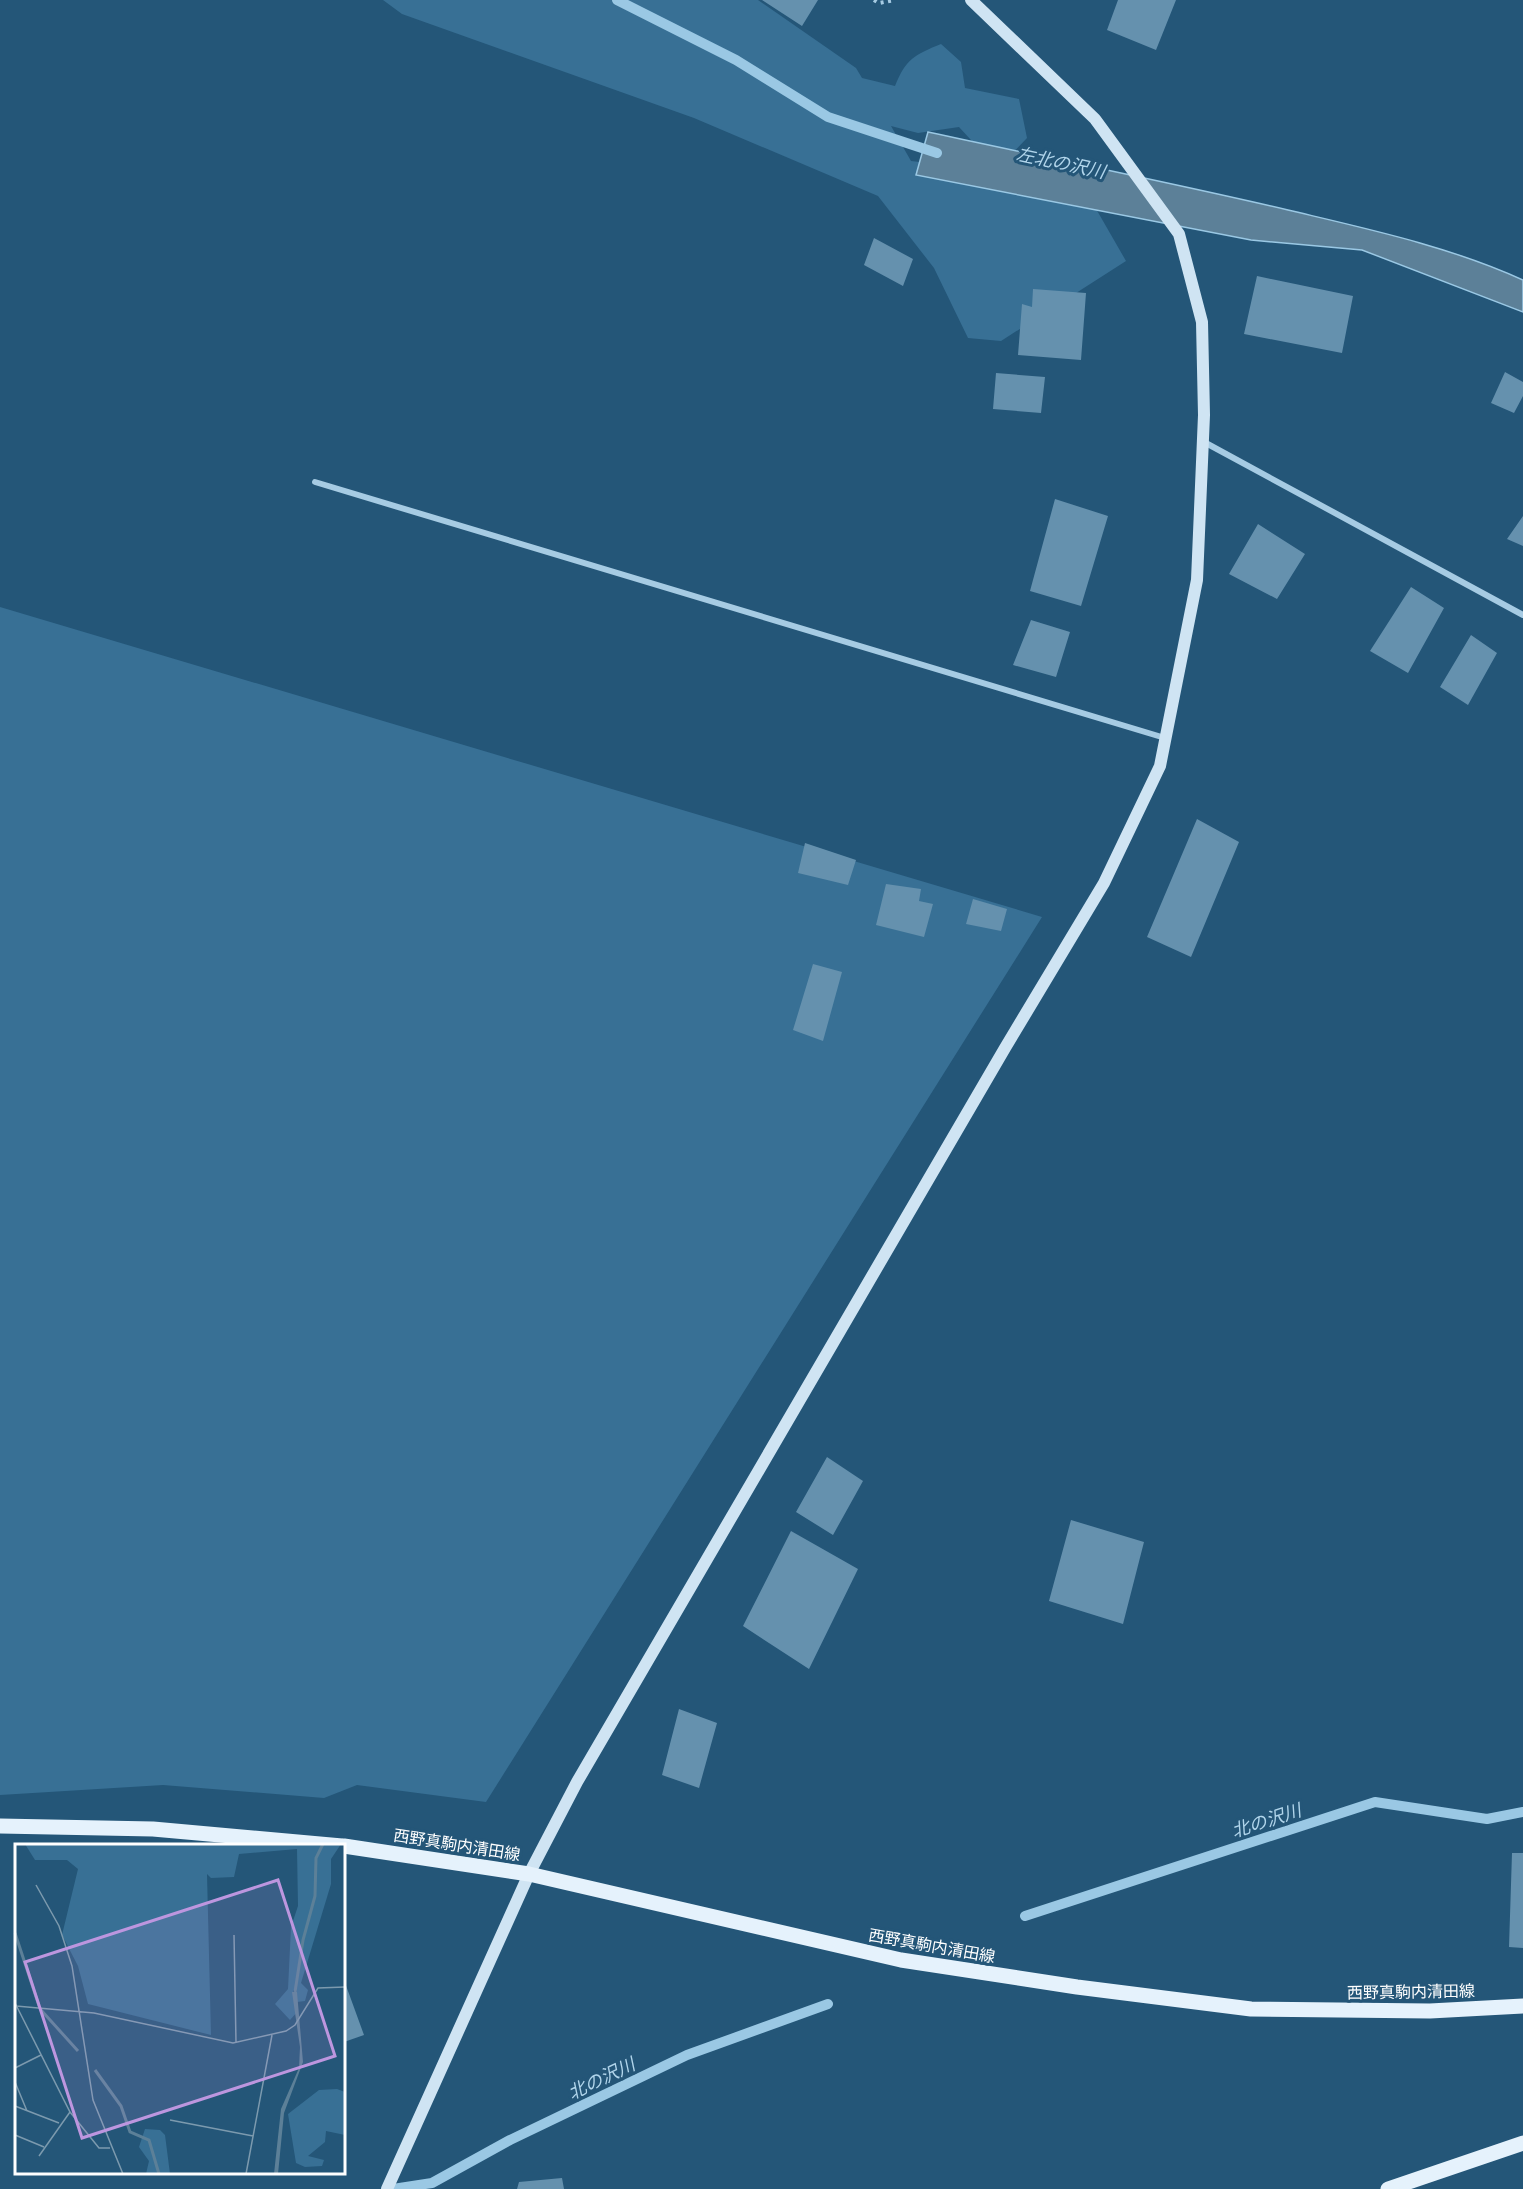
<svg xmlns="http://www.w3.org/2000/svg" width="1523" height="2189" font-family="Barlow,'Noto Sans JP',sans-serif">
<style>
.green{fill:#387095}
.water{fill:#5c8098;stroke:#9ac8e4;stroke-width:1.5}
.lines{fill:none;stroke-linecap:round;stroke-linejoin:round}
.stream{stroke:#9ac8e4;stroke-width:10}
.building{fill:#6591ae}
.path{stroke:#a6cbe3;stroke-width:4;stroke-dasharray:3 4.5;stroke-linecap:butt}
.street{stroke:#a6cbe3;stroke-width:6}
.secondary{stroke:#cfe4f3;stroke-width:12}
.primary{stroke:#e5f2fc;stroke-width:15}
.labels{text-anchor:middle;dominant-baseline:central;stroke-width:6;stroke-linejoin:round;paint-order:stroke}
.street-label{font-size:16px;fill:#fff;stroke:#245678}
.water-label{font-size:18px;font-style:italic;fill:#b1d5eb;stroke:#245678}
.inset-river{fill:none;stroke:#5c8098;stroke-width:3}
.inset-road{fill:none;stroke:#7c9aae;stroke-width:1.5}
.view{fill:#bd96df;fill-opacity:0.15;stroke:#bd96df;stroke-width:3}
.inset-edge{fill:none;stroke:#fff;stroke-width:3}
</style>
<rect width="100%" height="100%" fill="#245678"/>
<path class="green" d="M383 0H758L856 68 862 78 895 86C906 59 914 55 941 44L961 62 965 88 1019 99 1027 138 1005 161 983 153 959 127 918 133 891 126 911 161 1024 174H1076L1126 261 1001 341 968 338 934 268 878 196 694 118 402 14Z
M0 607 1042 917 486 1802 357 1785 324 1798 163 1785 0 1795Z"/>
<path class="water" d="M928 132C1048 158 1168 182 1288 210 1368 229 1448 246 1523 280V312L1362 250 1251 240 916 175Z"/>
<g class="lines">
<path class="stream" d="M617 0 736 60 828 117 937 153
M1025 1916 1375 1802 1487 1819 1523 1812
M393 2189 432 2183 510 2140 687 2055 828 2004"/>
</g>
<path class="building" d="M762 0H818L802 26Z
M1118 0H1176L1156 50 1107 30Z
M874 238 913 259 903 286 864 265Z
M1257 276 1353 296 1342 353 1244 334Z
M1033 289 1086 293 1081 360 1018 355 1022 304 1032 307Z
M1505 372 1523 382V396L1514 413 1491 403Z
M996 373 1045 377 1041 413 993 409Z
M1055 499 1108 516 1081 606 1030 591Z
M1523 516V546L1507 539Z
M1258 524 1305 554 1277 599 1229 574Z
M1411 587 1444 608 1408 673 1370 651Z
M1031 620 1070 632 1056 677 1013 665Z
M1471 635 1497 653 1468 705 1440 687Z
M1197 819 1239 842 1191 957 1147 937Z
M805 843 856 860 848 885 798 873Z
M886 884 921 889 919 901 933 904 924 937 876 925Z
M973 899 1007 909 1001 931 966 924Z
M813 964 842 972 823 1041 793 1030Z
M827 1457 863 1481 833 1535 796 1512Z
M1071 1520 1144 1542 1123 1624 1049 1601Z
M791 1531 858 1569 809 1669 743 1626Z
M679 1709 717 1723 699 1788 662 1775Z
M1512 1853H1523V1948L1509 1947Z
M344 1980 364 2035 344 2042Z
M562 2178 564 2189H517L519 2182Z"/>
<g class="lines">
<path class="path" d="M874 0 879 3 895 0"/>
<path class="street" d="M1204 442 1523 615
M315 482 1165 738"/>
<path class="secondary" d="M387 2189 529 1874 577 1782 1005 1048 1104 883 1160 766 1197 580 1204 415 1202 322 1179 234 1095 119 971 0"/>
<path class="primary" d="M0 1826 153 1829 342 1846
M344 1846 529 1874 901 1960 1077 1987 1251 2009 1430 2011 1523 2006
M1388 2189 1523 2143"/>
</g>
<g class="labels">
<g class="street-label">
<text transform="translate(457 1844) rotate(9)">西野真駒内清田線</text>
<text transform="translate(932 1945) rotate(10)">西野真駒内清田線</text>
<text transform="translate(1411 1991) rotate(-1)">西野真駒内清田線</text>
</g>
<g class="water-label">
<text transform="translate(1061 162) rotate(12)">左北の沢川</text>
<text transform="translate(1266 1820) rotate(-18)">北の沢川</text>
<text transform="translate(601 2078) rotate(-26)">北の沢川</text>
</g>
</g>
<g transform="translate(15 1844)">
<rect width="330" height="330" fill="#245678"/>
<path d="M10 0H326L316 15V40L286 139 293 146 290 157 282 158 281 144 278 147 283 167 275 176 260 160 273 145 276 83 283 62 282 5 224 10 219 33 196 34 192 30 196 191 73 160 63 122 47 91 63 25 52 16H20ZM322 245 330 248V291L311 287 310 298 293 312 309 316 307 322 290 323 281 319 273 270 304 246ZM130 285 145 286 150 291 155 330H131L134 317 124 303Z" fill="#387095"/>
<path d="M277 148H282L288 218 269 269 263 330H259L266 265 284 224 285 203Z" fill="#5c8098"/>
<path class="inset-river" d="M0 89 24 162M280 148 288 96 300 52 301 14 308 0M26 166 63 207M80 226 106 262 115 288 134 296 144 330"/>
<path class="inset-road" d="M21 41 44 82 57 122 78 256 108 330M219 91 221 198M0 159 55 268 84 304H95M1 162 79 169 218 199 271 187 280 181 303 144 330 143M0 224 26 211M0 238 12 267M0 262 44 279M155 276 238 292M0 291 29 303M24 312 55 268M231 330 257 191"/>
<path class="view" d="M263 36 320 212 67 294 10 118Z"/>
<rect width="330" height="330" class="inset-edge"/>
</g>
</svg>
